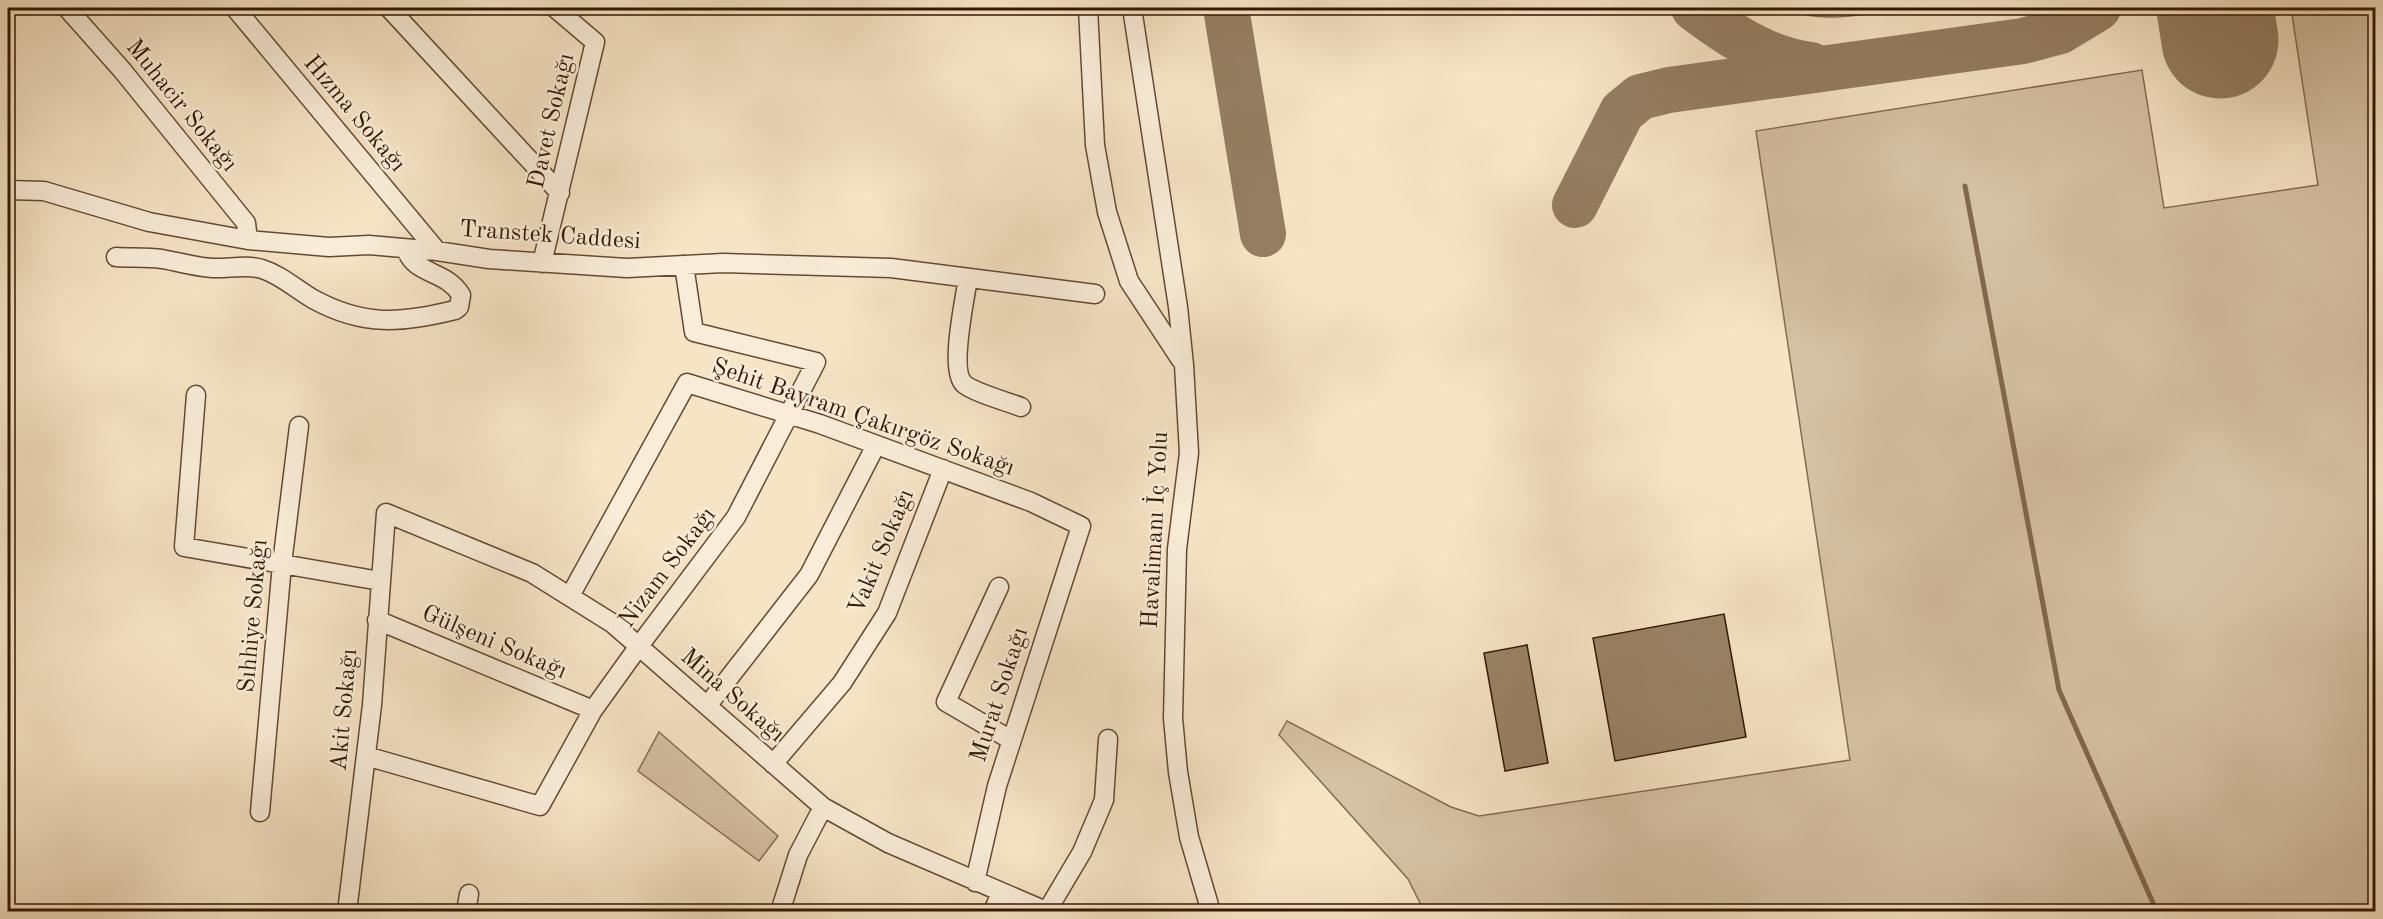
<svg xmlns="http://www.w3.org/2000/svg" width="2383" height="919" font-family="'Old Standard TT',serif">
<style>
.green{fill:#d5c1a4;stroke:#846c52;stroke-width:1.5}
.lines{fill:none;stroke-linecap:round;stroke-linejoin:round}
.stream{stroke:#81684e;stroke-width:5}
.taxiway{stroke:#957e63;stroke-width:46}
.runway{stroke:#957e63;stroke-width:117}
.building{fill:#998267;stroke:#341701;stroke-width:1.5}
.minor-casing{stroke:#644a32;stroke-width:21}
.minor{stroke:#f9edd9;stroke-width:18}
.labels{text-anchor:middle;dominant-baseline:central;stroke-width:5;stroke-linejoin:round;paint-order:stroke}
.street-label{font-size:24px;fill:#341701;stroke:#f9edd9}
</style>
<rect width="100%" height="100%" fill="#f6e4c5"/>
<filter id="stains"><feTurbulence type="fractalNoise" baseFrequency=".00333" numOctaves="4"/><feColorMatrix values="0 0 0 0 .2 0 0 0 0 .09 0 0 0 0 .02 0 0 0 .5 -.17"/></filter>
<radialGradient id="worn" r=".72"><stop offset=".6" stop-color="#630" stop-opacity="0"/><stop offset="1" stop-color="#630" stop-opacity=".3"/></radialGradient>
<path class="green" d="M1783 8H1905C1862 14 1825 25 1783 8Z
M2291 8H2375V911H1424L1408 879 1279 735 1287 721 1451 807 1479 816 1850 760 1756 131 2142 70 2164 208 2318 185Z
M659 732 778 836 759 861 638 771Z"/>
<g class="lines">
<path class="stream" d="M1965 186 2059 690 2157 912"/>
<path class="taxiway" d="M1226 8 1263 234
M1694 8C1730 35 1765 59 1811 65
M1575 205 1622 112 1640 97 1669 90 2023 41 2060 31 2098 8"/>
<path class="runway" d="M2215 8 2220 40"/>
</g>
<path class="building" d="M1724 614 1746 737 1615 761 1593 638Z
M1527 645 1548 763 1505 771 1484 653Z"/>
<g class="lines">
<g class="minor-casing">
<path id="minor" d="M67 8 122 70 246 223 248 240
M235 8 437 251
M389 8 560 193
M1088 8 1095 145 1107 212 1129 281 1181 360
M1132 8 1178 307 1184 365 1189 453 1177 549 1173 718 1178 772 1189 837 1211 912
M8 190 44 191 149 222 248 240 329 247 369 245 437 251 489 259 627 268 723 263 891 268 1095 294
M116 257C131 258 147 257 162 259 179 262 195 267 212 268 228 269 246 264 262 269 281 275 296 289 313 299 364 327 402 323 455 310L459 307 461 295C445 269 415 276 406 249
M542 263 595 42 555 8
M968 278C965 299 949 370 964 384 973 392 1008 402 1021 407
M196 395 184 547 380 581
M999 587 946 702 1011 740
M570 596 687 383 820 424 1031 502 1081 526 997 786 975 882
M377 620 593 710
M707 706 809 575 876 445
M366 756 540 806 593 710 639 646 736 517 816 362 694 332 684 265
M773 764 842 683 887 613 943 469
M260 812 282 564 299 426
M1047 911 1082 852 1104 800 1108 739
M347 912 372 705 386 513 532 573 612 623 823 807 888 843 1048 912
M466 912 469 894
M780 912 798 855 823 807
M993 912 1001 892"/>
</g>
<use href="#minor" class="minor"/>
</g>
<g class="labels">
<g class="street-label">
<text transform="translate(181 106) rotate(51)">Muhacir Sokağı</text>
<text transform="translate(354 114) rotate(50)">Hızma Sokağı</text>
<text transform="translate(552 121) rotate(-77)">Davet Sokağı</text>
<text transform="translate(550 236) rotate(4)">Transtek Caddesi</text>
<text transform="translate(863 418) rotate(19)">Şehit Bayram Çakırgöz Sokağı</text>
<text transform="translate(1156 530) rotate(-87)">Havalimanı İç Yolu</text>
<text transform="translate(882 552) rotate(-67)">Vakit Sokağı</text>
<text transform="translate(668 568) rotate(-53)">Nizam Sokağı</text>
<text transform="translate(254 616) rotate(-85)">Sıhhiye Sokağı</text>
<text transform="translate(494 643) rotate(23)">Gülşeni Sokağı</text>
<text transform="translate(1000 695) rotate(-72)">Murat Sokağı</text>
<text transform="translate(732 696) rotate(41)">Mina Sokağı</text>
<text transform="translate(345 710) rotate(-85)">Akit Sokağı</text>
</g>
</g>
<rect width="2383" height="919" fill="none" stroke="#f6e4c5" stroke-width="30"/>
<rect x="9" y="9" width="2365" height="901" fill="none" stroke="#341701" stroke-width="3"/>
<rect x="15" y="15" width="2353" height="889" fill="none" stroke="#341701" stroke-width="1.5"/>
<rect width="100%" height="100%" filter="url(#stains)"/>
<rect width="100%" height="100%" fill="url(#worn)"/>
</svg>
